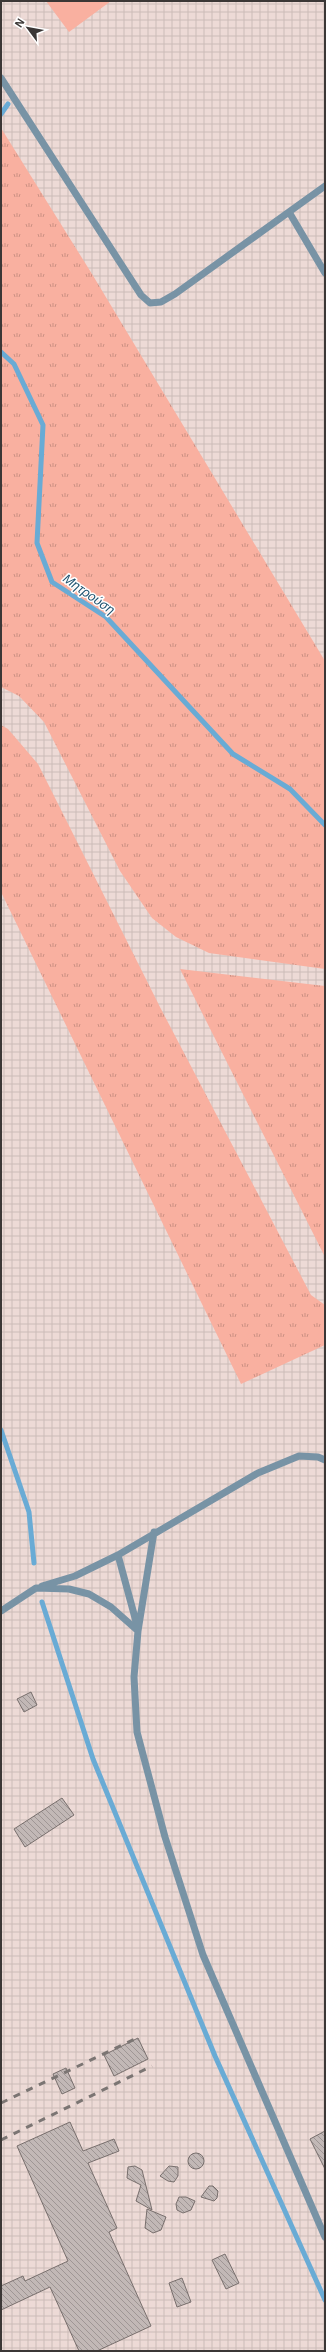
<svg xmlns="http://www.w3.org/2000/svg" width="326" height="2352" font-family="Helvetica,sans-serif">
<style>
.industrial{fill:url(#industrial-grid)}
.grass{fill:url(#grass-tufts)}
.garden{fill:#f9b0a0}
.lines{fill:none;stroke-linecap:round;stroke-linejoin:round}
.stream{stroke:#69abd5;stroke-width:5}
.building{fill:url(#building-back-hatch);stroke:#786f6d}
.service{stroke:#7893a5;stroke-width:7}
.rail{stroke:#7b7573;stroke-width:3;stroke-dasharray:7 7;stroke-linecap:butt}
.labels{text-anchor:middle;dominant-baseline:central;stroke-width:3;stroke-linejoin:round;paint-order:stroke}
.water-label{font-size:13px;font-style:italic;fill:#205370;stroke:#fff}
</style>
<defs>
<pattern id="industrial-grid" width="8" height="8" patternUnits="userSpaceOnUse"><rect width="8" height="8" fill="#eddad6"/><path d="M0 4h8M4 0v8" fill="none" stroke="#ccbcb8"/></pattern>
<pattern id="grass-tufts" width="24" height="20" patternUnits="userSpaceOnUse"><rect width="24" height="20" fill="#f9b0a0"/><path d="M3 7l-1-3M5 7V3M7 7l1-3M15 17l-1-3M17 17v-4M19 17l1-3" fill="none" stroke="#cb9083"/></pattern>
<pattern id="building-back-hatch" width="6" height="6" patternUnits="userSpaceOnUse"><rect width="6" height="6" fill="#c2b8b6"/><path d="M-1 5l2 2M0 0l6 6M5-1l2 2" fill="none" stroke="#9f9695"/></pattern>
</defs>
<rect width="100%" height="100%" fill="#f1e7e4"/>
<path class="industrial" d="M1 1H325V2351H1Z"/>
<path class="grass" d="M1 128 92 274 325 661V969L209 953 176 937 152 918 120 871 44 722 19 696 1 687Z
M1 725 8 729 38 764 161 1009 311 1295 325 1305V1345L241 1384 1 892Z
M180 969 325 986V1257Z"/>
<path class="garden" d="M46 1H111L69 32Z"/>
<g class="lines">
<path class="stream" d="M1 114 8 104
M1 352 14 364 43 425 37 543 52 582 106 617 233 754 290 789 325 825
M1 1430 29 1512 34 1563
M42 1602 93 1759 215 2056 325 2300"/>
</g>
<path class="building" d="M31 1692 37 1705 24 1712 17 1699Z
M62 1798 74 1815 25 1847 14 1829Z
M138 2038 148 2059 114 2076 104 2055Z
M66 2068 75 2088 62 2094 53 2074Z
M70 2122 83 2151 114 2139 119 2151 88 2163 117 2228 109 2232 151 2326 97 2351H79L50 2287 1 2310V2286L23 2276 25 2281 68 2261 17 2146Z
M325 2131V2169L310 2139Z
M188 2161a8 8 0 1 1 16 0a8 8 0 1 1-16 0Z
M135 2166 142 2170 152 2210 136 2201 141 2185 127 2178 128 2167Z
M169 2166 178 2167V2176L174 2182 168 2181 160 2176Z
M209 2186H213L218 2191 217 2198 214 2201 201 2197Z
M179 2197H186L195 2201 191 2210 183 2213 177 2210 176 2204Z
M147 2209 166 2217 161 2230 153 2233 145 2228Z
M225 2254 239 2283 226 2289 212 2260Z
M182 2278 191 2302 177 2307 169 2283Z"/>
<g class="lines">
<path class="service" d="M1 78 141 295 150 303 161 302 175 294 325 186
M289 212 325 273
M118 1555 138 1629
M42 1586 75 1576 118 1555 258 1473 299 1456 318 1457 325 1460
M1 1611 36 1588 69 1589 89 1594 111 1607 138 1631 134 1677 137 1732 165 1837 203 1955 325 2237
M138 1631 154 1532"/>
<path class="rail" d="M1 2103 139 2037
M1 2140 152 2066"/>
</g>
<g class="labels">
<g class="water-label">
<text transform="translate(89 594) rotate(35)">Μητρούση</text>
</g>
</g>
<rect width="326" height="2352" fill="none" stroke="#3b3736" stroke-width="4"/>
<g transform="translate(28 28) rotate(302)" stroke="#ffffff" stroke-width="3" paint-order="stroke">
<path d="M0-3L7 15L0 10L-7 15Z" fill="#3b3736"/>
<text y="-6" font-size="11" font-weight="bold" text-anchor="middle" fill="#3b3736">N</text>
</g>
</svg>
